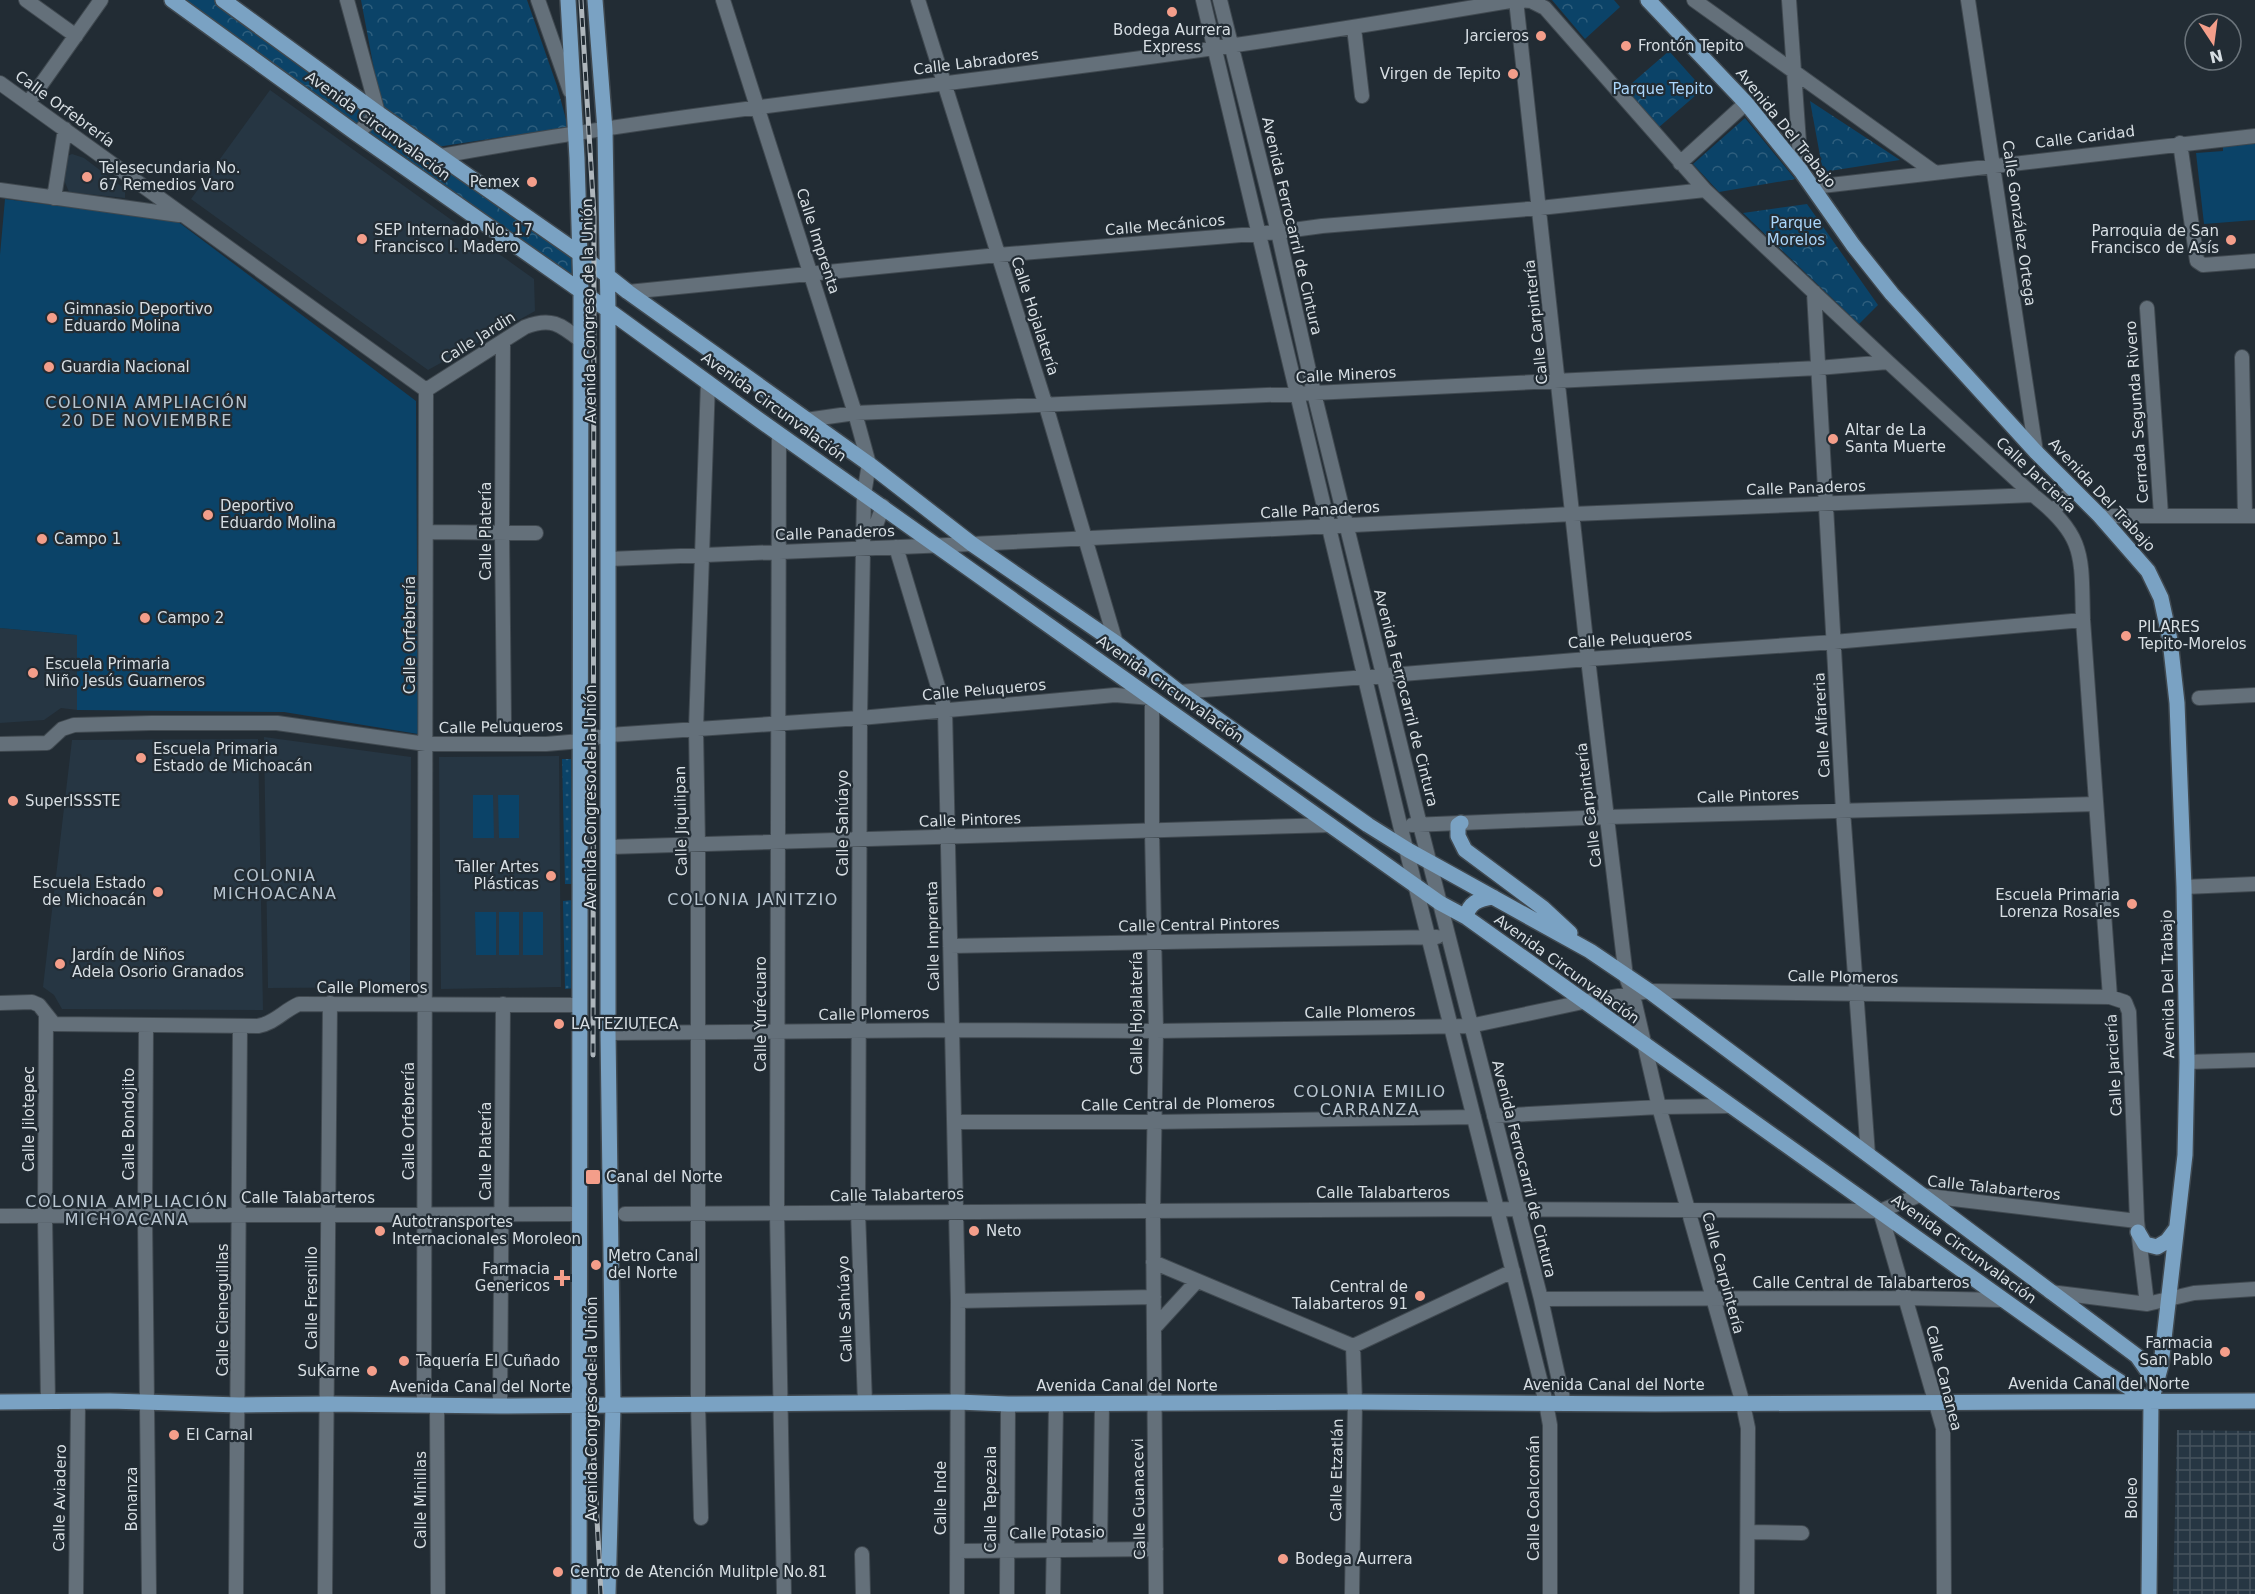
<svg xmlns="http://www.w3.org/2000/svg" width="2255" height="1594" font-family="'DejaVu Sans',sans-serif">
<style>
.built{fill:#263643}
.industrial{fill:url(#industrial-grid)}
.grass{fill:url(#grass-dots)}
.park{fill:url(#park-crowns)}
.pitch{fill:#0b4368}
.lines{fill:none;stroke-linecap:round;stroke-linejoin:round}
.minor-casing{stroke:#404950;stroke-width:16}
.major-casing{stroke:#404950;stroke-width:18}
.minor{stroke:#64707a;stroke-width:14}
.major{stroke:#7aa2c3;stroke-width:15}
.rail-casing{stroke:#aeb6bc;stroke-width:5}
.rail{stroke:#222c34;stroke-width:3;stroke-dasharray:9;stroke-linecap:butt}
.poi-dot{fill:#f49e8a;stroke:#222c34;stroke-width:2}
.labels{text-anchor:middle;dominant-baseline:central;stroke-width:4.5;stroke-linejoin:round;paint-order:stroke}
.poi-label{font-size:15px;fill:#d7dee3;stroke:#222c34;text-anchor:start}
.street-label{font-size:15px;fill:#d7dee3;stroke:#222c34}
.park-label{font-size:15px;fill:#abd6fb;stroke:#222c34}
.neighbourhood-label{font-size:16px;letter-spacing:1.5px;fill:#b8c5d0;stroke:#222c34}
</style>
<defs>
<pattern id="industrial-grid" width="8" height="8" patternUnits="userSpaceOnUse" patternTransform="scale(1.5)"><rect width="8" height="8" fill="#263643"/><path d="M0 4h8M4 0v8" fill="none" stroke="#45535e"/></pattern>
<pattern id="grass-dots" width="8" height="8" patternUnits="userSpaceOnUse" patternTransform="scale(1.5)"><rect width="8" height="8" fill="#0b4368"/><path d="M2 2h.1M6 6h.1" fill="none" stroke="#2e5e7d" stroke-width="1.8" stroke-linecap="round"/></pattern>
<pattern id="park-crowns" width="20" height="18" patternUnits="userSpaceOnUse" patternTransform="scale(1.5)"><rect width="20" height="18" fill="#0b4368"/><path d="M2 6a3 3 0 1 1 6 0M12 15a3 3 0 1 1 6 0" fill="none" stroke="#2e5e7d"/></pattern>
</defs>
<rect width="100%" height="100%" fill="#222c34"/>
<path class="built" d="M270 90 534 279 535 311 428 370 191 199Z
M72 154 84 158 125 189V198L69 192 64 180 67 156Z
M0 628 77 635V710L61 708 44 720 0 723Z
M264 737 411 757 410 987 268 988Z
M258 739 263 1010 62 1009 54 995 43 987 72 740Z
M559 756 561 987 441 989 439 757Z"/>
<path class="industrial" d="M2177 1430 2255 1431V1594H2173Z"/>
<path class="grass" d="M562 759H571L574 884H565Z
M573 900 575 988 565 989 563 901Z"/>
<path class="park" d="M180 0H214L383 117 361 0H527L557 86 568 127 424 149 574 260 573 277 454 197Z
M1552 0H1614L1620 7 1585 39Z
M1669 51 1703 89 1658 128 1624 90Z
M1810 101 1900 160 1823 172Z
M1745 118 1795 179 1719 192 1693 164Z
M1807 204 1878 305 1859 324 1743 213Z"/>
<path class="pitch" d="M2255 143V220L2204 224 2196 153 2223 151V145Z
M5 199 177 221 416 401 418 734 284 712 77 710V635L0 628V255Z
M473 795H493L494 838H473Z
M498 795H519V838H499Z
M475 912H496V955H476Z
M499 912H519V955H499Z
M523 912H543V955H523Z"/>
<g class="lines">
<g class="minor-casing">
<path id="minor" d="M26 0 76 36
M347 0 378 113 357 134
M538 0 570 91
M723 0 855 413 869 464 864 494 860 718 858 1212 865 1403
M918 0 1046 406 1116 643
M1203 0 1400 825 1546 1403 1550 1425V1594
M1220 0 1278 232 1314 393 1420 825 1541 1299 1564 1403
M1516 0 1588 659 1626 977 1633 995 1659 1107 1743 1404 1748 1428 1747 1594
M1517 0 1531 1 1545 8 1705 190 1888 362 2033 495C2087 537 2081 557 2083 620L2110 997
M1694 0 1934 172
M1789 0 1801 171
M1968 0 2036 452
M1354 28 1362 96
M0 83 426 390
M28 103 101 0
M2180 143 2197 261 2203 265 2255 261
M441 156C697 109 957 85 1214 48 1315 34 1415 17 1516 0
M1680 163 1746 103
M1813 187 2255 136
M0 190 179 215
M54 198 65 129
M628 292 998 255 1278 232 1322 226 1540 208 1705 190
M1814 292 1843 810 1868 1155
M2147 308 2161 515
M503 342 502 532 504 721
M2242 357 2245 516
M426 390 525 327C551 317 560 324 580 340
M806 420 855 413 1314 393 1818 368 1888 362
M779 434 777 1213 784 1594
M2053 511 2073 490
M2100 516H2255
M864 528 876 525 883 506
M427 532 536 533
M896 547 945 710 958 1301 957 1594
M609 559 972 544 1573 514 2033 495
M1179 692 1588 659 1834 642 2083 620
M2199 698 2255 695
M0 744 47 743 62 729 74 725 151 723H277L426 744H546L581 741 609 735 860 718 1115 695 1152 698V831L1156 1031 1153 1210 1156 1594
M1412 825 1607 817 2096 804
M609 847 1331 825
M2184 887 2255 884
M950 946 1437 937
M0 1003 32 1002 39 1005 54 1024 258 1026C275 1023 283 1011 299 1004L580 1005
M46 1016 45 1217 48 1402
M146 1026 145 1216 149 1594
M608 1033 952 1030 1156 1031 1470 1026 1583 1002 1649 991 2110 997 2125 1002 2129 1012 2137 1221 2147 1304
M2187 1062 2255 1060
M1494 1116 1659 1107 1730 1106
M955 1122H1153L1474 1117
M1880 1211 1943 1428 1944 1594
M625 1214 1497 1209 1880 1211 1920 1195 2137 1221
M0 1216 580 1214
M1153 1262 1353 1346 1513 1271
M2050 1292 2147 1304 2194 1293 2255 1289
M1541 1299 1905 1298 2002 1300
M958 1301 1154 1297
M1154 1328 1197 1281
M424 1405 426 390
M437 1405 438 1594
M500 1406 503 1004
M701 1518 698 1404V845L696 729 708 382
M1749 1532 1802 1533
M1100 1549 1102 1404
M957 1551 1156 1549
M862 1554 863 1594
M76 1594 78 1402
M236 1594 240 1026
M325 1594 330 1003
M1007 1594 1008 1404
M1053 1594 1056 1404
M1352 1594 1355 1402 1353 1346"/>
</g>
<g class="major-casing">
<path id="major" d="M172 0 357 134 608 310 758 419 1440 903 1466 917 2105 1372 2151 1402
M223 0 378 113 580 254 628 292 869 464 972 544 1116 643 1179 692 1368 825 1408 850 1590 951 1649 991 2137 1356 2156 1383
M568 0 577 158 581 292 579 1594
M595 0 605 130 608 310V1033L613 1406 608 1594
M1648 0 1746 103 1801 171 1853 245 1892 294 2036 452 2100 516 2148 571 2161 598 2170 640 2177 703 2184 887 2187 1062 2185 1155 2161 1365 2151 1402 2149 1594
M1461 823 1458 825V836L1465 850 1543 908 1570 933
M1466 917C1469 903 1478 899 1493 897
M2138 1232 2145 1244 2157 1247 2167 1241 2176 1229
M0 1402 110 1401 239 1405 328 1404 500 1406 957 1402 1008 1404 1355 1402 1655 1404 2255 1401"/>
</g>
<use href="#minor" class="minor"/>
<use href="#major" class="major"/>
<g class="rail-casing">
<path id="rail" d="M581 0 594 216 593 1055
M593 1352 592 1425 601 1594"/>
</g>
<use href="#rail" class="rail"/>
</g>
<g class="poi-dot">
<circle cx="1172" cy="12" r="6"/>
<circle cx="1541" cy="36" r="6"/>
<circle cx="1626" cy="46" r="6"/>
<circle cx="1513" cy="74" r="6"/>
<circle cx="87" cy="177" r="6"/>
<circle cx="532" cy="182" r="6"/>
<circle cx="362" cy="239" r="6"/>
<circle cx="2231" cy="240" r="6"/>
<circle cx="52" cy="318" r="6"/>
<circle cx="49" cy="367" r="6"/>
<circle cx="1833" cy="439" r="6"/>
<circle cx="208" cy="515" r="6"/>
<circle cx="42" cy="539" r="6"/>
<circle cx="145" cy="618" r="6"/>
<circle cx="2126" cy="636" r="6"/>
<circle cx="33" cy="673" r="6"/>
<circle cx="141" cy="758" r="6"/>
<circle cx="13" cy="801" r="6"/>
<circle cx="551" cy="876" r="6"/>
<circle cx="158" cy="892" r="6"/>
<circle cx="2132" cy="904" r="6"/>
<circle cx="60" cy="964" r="6"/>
<circle cx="559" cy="1024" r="6"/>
<rect x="585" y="1169" width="16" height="16" rx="3"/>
<circle cx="380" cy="1231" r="6"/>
<circle cx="974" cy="1231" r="6"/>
<circle cx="596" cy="1265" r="6"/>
<path d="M559 1269h6v6h6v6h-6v6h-6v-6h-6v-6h6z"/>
<circle cx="1420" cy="1296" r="6"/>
<circle cx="2225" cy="1352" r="6"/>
<circle cx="404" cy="1361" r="6"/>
<circle cx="372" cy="1371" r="6"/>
<circle cx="174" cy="1435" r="6"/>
<circle cx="1283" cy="1559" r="6"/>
<circle cx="558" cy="1572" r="6"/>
</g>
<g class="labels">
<g class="poi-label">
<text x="1172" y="30" text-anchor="middle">Bodega Aurrera<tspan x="1172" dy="17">Express</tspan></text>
<text x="1529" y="36" text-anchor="end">Jarcieros</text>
<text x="1638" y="46">Frontón Tepito</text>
<text x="1501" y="74" text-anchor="end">Virgen de Tepito</text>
<text x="99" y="168">Telesecundaria No.<tspan x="99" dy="17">67 Remedios Varo</tspan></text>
<text x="520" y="182" text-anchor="end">Pemex</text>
<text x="374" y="230">SEP Internado No. 17<tspan x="374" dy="17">Francisco I. Madero</tspan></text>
<text x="2219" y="231" text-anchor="end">Parroquia de San<tspan x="2219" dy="17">Francisco de Asís</tspan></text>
<text x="64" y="309">Gimnasio Deportivo<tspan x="64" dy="17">Eduardo Molina</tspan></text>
<text x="61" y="367">Guardia Nacional</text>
<text x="1845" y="430">Altar de La<tspan x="1845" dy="17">Santa Muerte</tspan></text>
<text x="220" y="506">Deportivo<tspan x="220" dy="17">Eduardo Molina</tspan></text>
<text x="54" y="539">Campo 1</text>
<text x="157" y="618">Campo 2</text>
<text x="2138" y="627">PILARES<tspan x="2138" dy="17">Tepito-Morelos</tspan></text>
<text x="45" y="664">Escuela Primaria<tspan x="45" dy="17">Niño Jesús Guarneros</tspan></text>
<text x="153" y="749">Escuela Primaria<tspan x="153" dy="17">Estado de Michoacán</tspan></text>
<text x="25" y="801">SuperISSSTE</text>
<text x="539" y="867" text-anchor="end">Taller Artes<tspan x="539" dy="17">Plásticas</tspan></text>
<text x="146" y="883" text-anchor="end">Escuela Estado<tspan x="146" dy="17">de Michoacán</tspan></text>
<text x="2120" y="895" text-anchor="end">Escuela Primaria<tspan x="2120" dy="17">Lorenza Rosales</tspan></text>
<text x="72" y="955">Jardín de Niños<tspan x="72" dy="17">Adela Osorio Granados</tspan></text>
<text x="571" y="1024">LA TEZIUTECA</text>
<text x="606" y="1177">Canal del Norte</text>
<text x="392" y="1222">Autotransportes<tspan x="392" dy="17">Internacionales Moroleon</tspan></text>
<text x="986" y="1231">Neto</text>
<text x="608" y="1256">Metro Canal<tspan x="608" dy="17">del Norte</tspan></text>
<text x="550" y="1269" text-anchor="end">Farmacia<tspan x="550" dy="17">Genericos</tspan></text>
<text x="1408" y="1287" text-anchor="end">Central de<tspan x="1408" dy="17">Talabarteros 91</tspan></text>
<text x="2213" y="1343" text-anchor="end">Farmacia<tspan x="2213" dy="17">San Pablo</tspan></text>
<text x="416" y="1361">Taquería El Cuñado</text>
<text x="360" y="1371" text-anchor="end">SuKarne</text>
<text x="186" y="1435">El Carnal</text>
<text x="1295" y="1559">Bodega Aurrera</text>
<text x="570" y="1572">Centro de Atención Mulitple No.81</text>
</g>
<g class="street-label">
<text transform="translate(976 62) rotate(-7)">Calle Labradores</text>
<text transform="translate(65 109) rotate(36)">Calle Orfebrería</text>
<text transform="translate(378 126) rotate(36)">Avenida Circunvalación</text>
<text transform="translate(1786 128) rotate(51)">Avenida Del Trabajo</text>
<text transform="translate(2085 137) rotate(-7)">Calle Caridad</text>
<text transform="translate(2019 223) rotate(82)">Calle González Ortega</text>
<text transform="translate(1165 225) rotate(-5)">Calle Mecánicos</text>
<text transform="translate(1292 226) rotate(77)">Avenida Ferrocarril de Cintura</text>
<text transform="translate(818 241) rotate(72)">Calle Imprenta</text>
<text transform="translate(589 311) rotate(-91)">Avenida Congreso de la Unión</text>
<text transform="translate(1035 316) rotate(72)">Calle Hojalatería</text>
<text transform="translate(1536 322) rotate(-96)">Calle Carpintería</text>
<text transform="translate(478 338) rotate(-32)">Calle Jardin</text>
<text transform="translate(1346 375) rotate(-3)">Calle Mineros</text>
<text transform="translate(774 407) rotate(36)">Avenida Circunvalación</text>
<text transform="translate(2137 412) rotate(-94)">Cerrada Segunda Rivero</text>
<text transform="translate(2036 475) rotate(43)">Calle Jarciería</text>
<text transform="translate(1806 488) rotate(-2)">Calle Panaderos</text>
<text transform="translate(2102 495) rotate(47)">Avenida Del Trabajo</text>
<text transform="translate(1320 510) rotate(-3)">Calle Panaderos</text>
<text transform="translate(486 531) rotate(-90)">Calle Platería</text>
<text transform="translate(835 533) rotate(-2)">Calle Panaderos</text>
<text transform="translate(410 635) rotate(-90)">Calle Orfebrería</text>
<text transform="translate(1630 639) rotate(-4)">Calle Peluqueros</text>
<text transform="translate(1170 689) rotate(35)">Avenida Circunvalación</text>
<text transform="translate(984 690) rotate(-5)">Calle Peluqueros</text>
<text transform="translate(1406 698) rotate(76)">Avenida Ferrocarril de Cintura</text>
<text transform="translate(1822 725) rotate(-93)">Calle Alfareria</text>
<text transform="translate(501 727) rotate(-1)">Calle Peluqueros</text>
<text transform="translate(1748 796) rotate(-2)">Calle Pintores</text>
<text transform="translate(591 797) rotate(-90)">Avenida Congreso de la Unión</text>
<text transform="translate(1589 805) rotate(-97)">Calle Carpintería</text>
<text transform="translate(970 820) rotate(-2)">Calle Pintores</text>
<text transform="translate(681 821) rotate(-91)">Calle Jiquilipan</text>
<text transform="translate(843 823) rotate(-90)">Calle Sahúayo</text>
<text transform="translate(1199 925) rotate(-1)">Calle Central Pintores</text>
<text transform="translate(933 936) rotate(-91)">Calle Imprenta</text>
<text transform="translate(1567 969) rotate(36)">Avenida Circunvalación</text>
<text transform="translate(1843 977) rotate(1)">Calle Plomeros</text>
<text transform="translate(2168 984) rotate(-91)">Avenida Del Trabajo</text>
<text x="372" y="988">Calle Plomeros</text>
<text transform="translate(1360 1012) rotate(-1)">Calle Plomeros</text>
<text transform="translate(1137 1013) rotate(-90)">Calle Hojalatería</text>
<text transform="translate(761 1014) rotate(-90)">Calle Yurécuaro</text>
<text transform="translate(874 1014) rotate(-1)">Calle Plomeros</text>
<text transform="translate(2114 1065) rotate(-93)">Calle Jarciería</text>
<text transform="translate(1178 1104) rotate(-1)">Calle Central de Plomeros</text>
<text transform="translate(29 1119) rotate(-90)">Calle Jilotepec</text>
<text transform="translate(409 1121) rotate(-90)">Calle Orfebrería</text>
<text transform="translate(129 1124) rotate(-90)">Calle Bondojito</text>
<text transform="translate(486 1151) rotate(-90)">Calle Platería</text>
<text transform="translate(1524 1169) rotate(76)">Avenida Ferrocarril de Cintura</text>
<text transform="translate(1994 1188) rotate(6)">Calle Talabarteros</text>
<text x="1383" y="1193">Calle Talabarteros</text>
<text transform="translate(897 1195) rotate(-1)">Calle Talabarteros</text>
<text x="308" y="1198">Calle Talabarteros</text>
<text transform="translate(1964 1249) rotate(36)">Avenida Circunvalación</text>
<text transform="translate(1723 1273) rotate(75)">Calle Carpintería</text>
<text x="1861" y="1283">Calle Central de Talabarteros</text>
<text transform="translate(312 1298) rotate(-90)">Calle Fresnillo</text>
<text transform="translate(845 1309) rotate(-92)">Calle Sahúayo</text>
<text transform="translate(223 1310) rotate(-90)">Calle Cieneguillas</text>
<text transform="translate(1944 1378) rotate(76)">Calle Cananea</text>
<text x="2099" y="1384">Avenida Canal del Norte</text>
<text x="1614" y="1385">Avenida Canal del Norte</text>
<text x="1127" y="1386">Avenida Canal del Norte</text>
<text x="480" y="1387">Avenida Canal del Norte</text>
<text transform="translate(592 1409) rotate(-90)">Avenida Congreso de la Unión</text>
<text transform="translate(1337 1470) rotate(-89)">Calle Etzatlán</text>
<text transform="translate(60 1498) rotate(-89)">Calle Aviadero</text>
<text transform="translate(941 1498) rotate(-90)">Calle Inde</text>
<text transform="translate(1534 1498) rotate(-90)">Calle Coalcomán</text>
<text transform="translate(2132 1498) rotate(-90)">Boleo</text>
<text transform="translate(132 1499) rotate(-90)">Bonanza</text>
<text transform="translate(991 1499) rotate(-90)">Calle Tepezala</text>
<text transform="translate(1139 1499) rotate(-91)">Calle Guanacevi</text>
<text transform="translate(421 1500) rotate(-90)">Calle Minillas</text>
<text transform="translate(1057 1533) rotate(-1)">Calle Potasio</text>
</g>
<g class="park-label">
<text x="1663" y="89">Parque Tepito</text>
<text x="1796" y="223">Parque<tspan x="1796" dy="17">Morelos</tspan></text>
</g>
<g class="neighbourhood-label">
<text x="147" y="402">COLONIA AMPLIACIÓN<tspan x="147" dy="18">20 DE NOVIEMBRE</tspan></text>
<text x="275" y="875">COLONIA<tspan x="275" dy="18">MICHOACANA</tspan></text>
<text x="753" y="899">COLONIA JANITZIO</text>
<text x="1370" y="1091">COLONIA EMILIO<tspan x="1370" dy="18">CARRANZA</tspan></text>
<text x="127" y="1201">COLONIA AMPLIACIÓN<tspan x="127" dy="18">MICHOACANA</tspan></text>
</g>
</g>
<g transform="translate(2213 42) rotate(167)"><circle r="28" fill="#222c34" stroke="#6a737a" stroke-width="1.5"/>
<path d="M0-4.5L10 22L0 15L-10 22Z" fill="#f49e8a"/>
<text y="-9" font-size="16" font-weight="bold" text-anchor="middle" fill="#d7dee3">N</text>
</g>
</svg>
